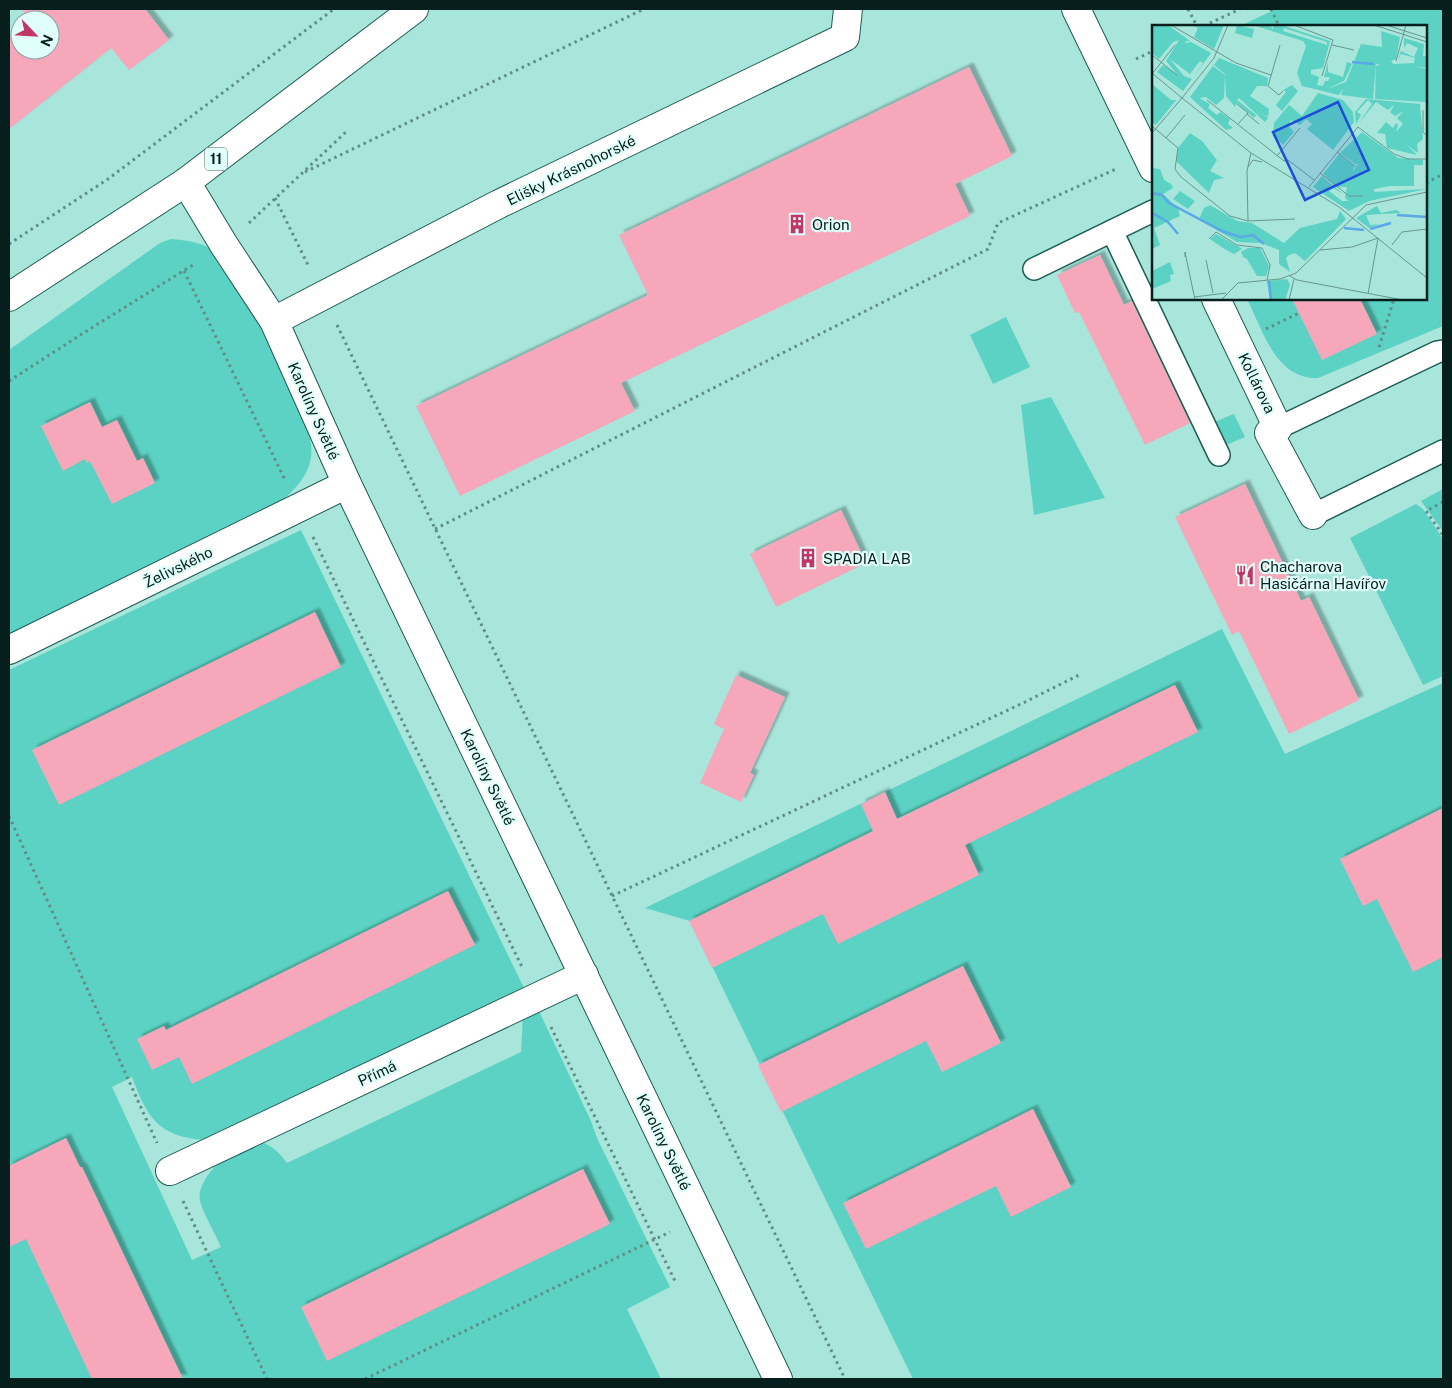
<svg xmlns="http://www.w3.org/2000/svg" width="1452" height="1388" font-family="'Public Sans',sans-serif">
<style>
.green{fill:#5bd2c3}
.building{fill:#f6a7ba;filter:url(#shadow)}
.lines{fill:none;stroke-linecap:round;stroke-linejoin:round}
.service-casing{stroke:#1e5c54;stroke-width:24}
.minor-casing{stroke:#1e5c54;stroke-width:30}
.primary-casing{stroke:#1e5c54;stroke-width:30}
.path{stroke:#608d86;stroke-width:3;stroke-dasharray:2.5 4;stroke-linecap:butt}
.service{stroke:#fff;stroke-width:21}
.minor{stroke:#fff;stroke-width:28}
.primary{stroke:#fff;stroke-width:28}
.labels{text-anchor:middle;dominant-baseline:central;stroke-width:4.5;stroke-linejoin:round;paint-order:stroke}
.shield{fill:#e1fffa;stroke:#48625f;stroke-width:1}
.shield-label{font-size:14px;font-weight:bold;fill:#061f1c}
.street-label{font-size:15px;fill:#061f1c;stroke:#e1fffa}
.poi-label{font-size:15px;fill:#061f1c;stroke:#e1fffa;text-anchor:start}
.inset-river{fill:none;stroke:#59a9e6;stroke-width:2.5}
.inset-road{fill:none;stroke:#67968f;stroke-width:1}
.view{fill:#1d4ed8;fill-opacity:0.15;stroke:#1d4ed8;stroke-width:2.5}
.inset-edge{fill:none;stroke:#061f1c;stroke-width:2.5}
</style>
<defs>
<filter id="shadow"><feDropShadow dx="4.5" dy="-4.5" stdDeviation="1" flood-color="#0004"/></filter>
</defs>
<rect width="100%" height="100%" fill="#a8e5db"/>
<g class="green">
<path d="M1276 9H1443V326L1318 378C1275 379 1263 330 1247 299H1426V26H1240Z"/>
<path d="M1117 230 1125 233 1214 422 1234 414 1245 437 1221 447Z"/>
<path d="M171 239C199 241 213 246 231 267L307 423C318 463 308 477 279 504L9 635V350L160 243Z"/>
<path d="M1006 317 1030 367 993 384 970 335Z"/>
<path d="M1051 397 1105 498 1034 515 1021 405Z"/>
<path d="M1443 489V531L1421 501Z"/>
<path d="M1416 504 1423 509 1443 539V676L1423 685 1350 538Z"/>
<path d="M301 530 524 988 492 1009 205 1140C158 1137 147 1117 132 1077L112 1087 192 1260 221 1247C216 1235 203 1213 200 1201 195 1180 230 1148 249 1143 265 1138 279 1151 287 1163L521 1052 523 1014 538 1009 591 1121 597 1138 670 1287 627 1309 661 1379H9V670Z"/>
<path d="M1222 629 1285 754 1443 683V1379H913L690 921 645 908Z"/>
</g>
<g class="building">
<path d="M22 9H145L169 40 129 70 111 48 9 129V36L20 27V50H50V20H29Z"/>
<path d="M969 67 1012 156 955 184 970 216 621 383 635 411 460 496 416 406 648 295 619 235Z"/>
<path d="M1100 255 1124 305 1132 301 1190 423 1145 445 1079 312 1075 313 1057 275Z"/>
<path d="M1292 299H1360L1377 334 1322 360Z"/>
<path d="M90 402 102 427 117 420 137 461 143 458 155 483 112 504 90 461 87 463 85 459 63 471 41 426Z"/>
<path d="M1245 484 1301 601 1309 597 1359 700 1289 734 1239 631 1232 635 1175 517Z"/>
<path d="M841 510 866 563 776 607 750 554Z"/>
<path d="M315 612 341 667 59 805 32 750Z"/>
<path d="M736 675 785 697 750 773 754 775 741 802 700 783 724 729 714 724Z"/>
<path d="M1175 685 1198 732 965 845 979 875 838 944 823 914 712 968 689 921 873 831 861 804 885 792 897 819Z"/>
<path d="M1443 808V957L1413 972 1377 899 1363 906 1340 859Z"/>
<path d="M448 891 475 945 192 1084 179 1057 152 1070 137 1039 164 1026 166 1030Z"/>
<path d="M963 966 1001 1043 942 1072 926 1041 781 1112 758 1065Z"/>
<path d="M1033 1109 1071 1187 1011 1217 996 1186 866 1249 843 1203Z"/>
<path d="M66 1138 80 1167H82L183 1379H92L26 1239 9 1247V1166Z"/>
<path d="M583 1169 610 1224 327 1361 301 1307Z"/>
</g>
<g class="lines">
<defs>
<g id="service">
<path d="M1112 231 1219 455"/>
<path d="M1034 269 1153 211"/>
<path d="M1278 428 1437 352 1443 351"/>
<path d="M1313 515 1443 451"/>
</g>
<g id="minor">
<path d="M1076 9 1153 168"/>
<path d="M186 182 224 245 274 321 347 484 778 1379"/>
<path d="M1216 299 1278 428 1269 433 1313 515"/>
<path d="M274 321 499 204 845 37 848 9"/>
<path d="M9 650 347 484"/>
<path d="M170 1171 584 975"/>
</g>
<path id="primary" d="M9 297 186 182 414 9"/>
</defs>
<use href="#service" class="service-casing"/>
<use href="#minor" class="minor-casing"/>
<use href="#primary" class="primary-casing"/>
<g class="path">
<path d="M1188 9 1197 26"/>
<path d="M1271 9 1279 26"/>
<path d="M1204 26 1240 9"/>
<path d="M1136 59 1153 51"/>
<path d="M305 172 644 9"/>
<path d="M1426 183 1443 174"/>
<path d="M275 198 309 267"/>
<path d="M249 223 347 131"/>
<path d="M9 244 108 179 334 9"/>
<path d="M184 271 285 480"/>
<path d="M337 325 845 1379"/>
<path d="M1266 329 1299 313"/>
<path d="M1379 347 1394 299"/>
<path d="M9 381 85 332 196 263"/>
<path d="M1443 502 1426 511 1443 535"/>
<path d="M435 529 988 249 998 223 1118 168"/>
<path d="M313 537 522 967"/>
<path d="M9 816 157 1143"/>
<path d="M612 896 1025 702 1081 674"/>
<path d="M551 1027 675 1281"/>
<path d="M183 1201 267 1379"/>
<path d="M365 1379 670 1232"/>
</g>
<use href="#service" class="service"/>
<use href="#minor" class="minor"/>
<use href="#primary" class="primary"/>
</g>
<defs>
<symbol id="building-bare" viewBox="-9 -9 18 18"><path d="M-4-6H4V6H1V3H-1V6H-4ZM-2.5-4.3h1.7v1.8h-1.7ZM.8-4.3h1.7v1.8H.8ZM-2.5-1h1.7V.8h-1.7ZM.8-1h1.7V.8H.8Z" fill="#c13567" stroke="#e1fffa" stroke-width="2.5" paint-order="stroke"/></symbol>
<symbol id="restaurant-bare" viewBox="-9 -9 18 18"><path d="M-5-6h1v4h1v-4h1v4h1v-4h1v5L-1.5 .5V6h-2V.5L-5-1ZM5-6V6H3V1.5H1.5Q1.5-4 5-6Z" fill="#c13567" stroke="#e1fffa" stroke-width="2.5" paint-order="stroke"/></symbol>
</defs>
<g fill-rule="evenodd">
<use href="#building-bare" x="783" y="210" width="28" height="28"/>
<use href="#building-bare" x="794" y="544" width="28" height="28"/>
<use href="#restaurant-bare" x="1231" y="561" width="28" height="28"/>
</g>
<g class="labels">
<rect class="shield" x="205" y="147.5" width="22" height="23" rx="4"/>
<g class="shield-label">
<text x="216" y="159">11</text>
</g>
<g class="street-label">
<text transform="translate(571 170) rotate(-26)">Elišky Krásnohorské</text>
<text transform="translate(1257 383) rotate(64)">Kollárova</text>
<text transform="translate(314 411) rotate(66)">Karolíny Světlé</text>
<text transform="translate(178 567) rotate(-26)">Želivského</text>
<text transform="translate(488 777) rotate(64)">Karolíny Světlé</text>
<text transform="translate(377 1073) rotate(-25)">Přímá</text>
<text transform="translate(664 1142) rotate(64)">Karolíny Světlé</text>
</g>
<g class="poi-label">
<text x="812" y="224">Orion</text>
<text x="823" y="558">SPADIA LAB</text>
<text x="1260" y="566">Chacharova<tspan x="1260" dy="17">Hasičárna Havířov</tspan></text>
</g>
</g>
<g transform="translate(1152 25)">
<rect width="275" height="275" fill="#a8e5db"/>
<path d="M0 0H16L38 16H34L33 18 39 17 59 28 41 53 51 38 48 36 38 49 18 34 32 51 40 54 31 66 5 47 11 40 25 49 14 36 27 15 21 17 7 34 0 28ZM39 0H72L62 24 42 12 46 3ZM85 0 102 4 100 13 83 8ZM101 0H119L120 5 122 0H129L178 16 171 43 159 45V49L167 52 165 60 171 61 173 56H176L178 52H172L176 37V47L191 52 195 37 188 34 200 39 192 56 174 64 194 57 209 19 230 22 229 6 248 12 244 34 239 36 241 39 262 38 263 33 249 29 246 35 249 26 262 32 266 23 255 18 252 23V13L272 19 271 31H274L275 43 262 41 275 44V77L223 74 224 41 229 40 224 39 221 74 189 70 191 64 187 70 150 61 145 48 154 21 151 16ZM132 3 175 17V20L131 6ZM67 33 116 53 115 61H105L98 71 117 84 116 92 108 87 116 93 113 97 87 73 85 75 104 90 102 93 85 78 83 82 74 71 73 49 62 40ZM61 41 73 50 72 73 64 80 54 72 47 73 58 79 56 83 65 90 68 87 78 94 76 99 81 103 74 105 38 72ZM0 59 19 75H24L4 100 0 97ZM140 60 146 66 130 86 124 80 134 67 131 65ZM166 68 191 75 201 87 202 97 181 125 155 104 160 99 154 94 148 100 139 95 136 100 142 107 131 120 121 111 122 98 137 80 150 91ZM214 74 268 79 271 114 265 119 266 128 255 120 265 130 235 123 233 109 225 108 234 97 241 103 244 98 246 100 244 107 251 99 245 93 252 86 243 91 238 87 243 79 236 85 224 77 206 99 220 79 216 75 205 87 209 90 204 99 203 87ZM210 107 246 133 271 135V140H262V161H238L222 164V167L275 164 217 176 197 186 161 162 170 151 191 169 181 163 177 166 190 176H196L193 172 195 162H186L171 149 187 129 202 141 201 146 207 138 204 140 188 128ZM38 108 50 116 65 135 58 146 72 153 62 155 57 168 24 136 26 123ZM0 143 8 144 12 155 19 159 21 163 11 169 26 183 28 191 2 203 8 220 0 224ZM28 166 43 176 36 184 21 174ZM58 180 85 196 100 198 132 218 148 203 185 194 188 186 194 194 153 236 143 228 137 230 134 233 138 247 127 239V225L109 218 85 217 47 194 52 183ZM225 181 229 188 244 185 249 188 214 190 218 200 227 199 217 203 204 193ZM64 209 89 223 90 224 82 229 71 223 58 214ZM96 223H108L117 241 114 251H105L95 234 91 232 89 227ZM18 237 22 249 18 250 19 256 0 264V246ZM135 254 138 260 133 275H118L115 256Z" fill="#5bd2c3" fill-rule="evenodd"/>
<path class="inset-river" d="M200 37 222 39M0 168 10 170 17 178 70 206 88 212 101 210 112 219M0 188 16 197 26 209M245 190 275 192M192 203 212 205M218 204 239 198M117 256 119 275"/>
<path class="inset-road" d="M19 0 84 38 119 50M76 0 62 33 30 73 99 128 187 182 275 253M142 0 181 15 170 51M222 0 275 17M234 0 275 13M128 20 116 61 127 70 131 66M180 20 202 25M0 30 25 50M244 36 254 0M0 48 30 73 0 108M0 49 23 20M55 75 132 136 136 135 162 155M85 79 96 88 86 99M271 85V107L275 111M95 89 107 99M0 101 26 123 23 144 29 152 78 191 96 196 143 194M14 113 33 90M185 127 204 142M125 131 148 103M96 142 101 135 110 137M168 148 197 171H211M157 162 206 102 242 129 256 134H275M96 196 95 146 99 128M57 214 64 207 85 220 110 223 118 240 115 255M240 220 250 207 275 204M168 225 200 222 226 213 216 269M33 232V227L43 275M54 235 61 268M138 251 145 255 251 275M42 272 74 268M69 275 86 258 128 254 144 248 214 180 275 167M137 275 142 254"/>
<path class="view" d="M186 77 217 145 153 175 121 107Z"/>
<rect width="275" height="275" class="inset-edge"/>
</g>
<rect width="1452" height="1388" fill="none" stroke="#061f1c" stroke-width="20"/>
<g transform="translate(35 35) rotate(115)"><circle r="24" fill="#e1fffa" stroke="#89a5a1"/>
<path d="M0-4L9 19L0 12L-9 19Z" fill="#c13567"/>
<text y="-8" font-size="14" font-weight="bold" text-anchor="middle" fill="#061f1c">N</text>
</g>
</svg>
